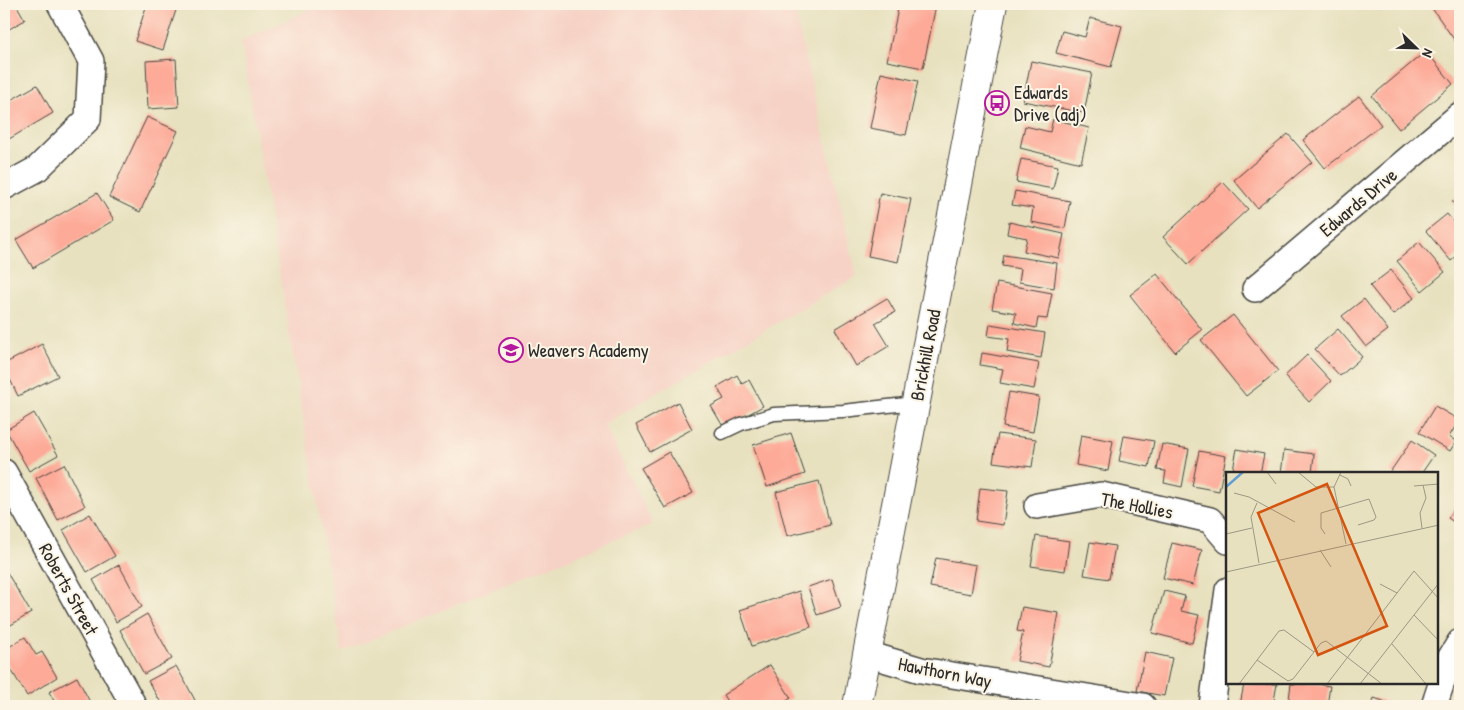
<svg xmlns="http://www.w3.org/2000/svg" width="1464" height="710" font-family="'Patrick Hand',sans-serif">
<style>
.built{fill:#f6d1c5}
.building{fill:#fdaa98}
.lines{fill:none;stroke-linecap:round;stroke-linejoin:round}
.service-casing{stroke:#474641;stroke-width:15}
.minor-casing{stroke:#474641;stroke-width:28}
.tertiary-casing{stroke:#474641;stroke-width:30}
.service{stroke:#fff;stroke-width:12}
.minor{stroke:#fff;stroke-width:25}
.tertiary{stroke:#fff;stroke-width:28}
.labels{text-anchor:middle;dominant-baseline:central;stroke-width:4;stroke-linejoin:round;paint-order:stroke}
.poi-label{font-size:19px;fill:#2b2b2b;stroke:#fcf5e5;text-anchor:start}
.street-label{font-size:19px;fill:#2b2b2b;stroke:#fcf5e5}
.inset-river{fill:none;stroke:#649fd4;stroke-width:2.5}
.inset-road{fill:none;stroke:#9c9884;stroke-width:1}
.view{fill:#d5540f;fill-opacity:0.15;stroke:#d5540f;stroke-width:2.5}
.inset-edge{fill:none;stroke:#2b2b2b;stroke-width:2.5}
</style>
<rect width="100%" height="100%" fill="#fcf5e5"/>
<filter id="ink" filterUnits="userSpaceOnUse"><feTurbulence type="fractalNoise" baseFrequency=".02" numOctaves="2"/><feDisplacementMap in="SourceGraphic" scale="10" xChannelSelector="R" yChannelSelector="G"/><feConvolveMatrix kernelMatrix="1 2 1 2 8 2 1 2 1" color-interpolation-filters="sRGB"/></filter>
<filter id="wash" filterUnits="userSpaceOnUse"><feTurbulence type="fractalNoise" baseFrequency=".0096" numOctaves="4" result="noise"/><feDisplacementMap in="SourceGraphic" scale="20" xChannelSelector="R" yChannelSelector="G"/><feGaussianBlur stdDeviation="1.12" result="paint"/><feColorMatrix in="noise" values="0 0 0 0 0 0 0 0 0 0 0 0 0 0 0 0 0 1.4 0 .05"/><feComposite in="paint" operator="in"/></filter>
<g filter="url(#wash)">
<rect width="100%" height="100%" fill="#e7e1bf"/>
<path class="built" d="M322 4H793L857 276 604 424 653 524 342 652 241 41Z"/>
<g id="blocks">
<g class="building">
<path d="M4 4H16L25 20 4 32Z"/>
<path d="M147 4H178L163 50 135 41Z"/>
<path d="M899 4H928L936 5 923 68 887 61Z"/>
<path d="M1429 4H1460V48L1446 28Z"/>
<path d="M1090 18 1122 26 1111 67 1056 53 1062 31 1085 37Z"/>
<path d="M1426 51 1453 84 1399 129 1372 96Z"/>
<path d="M176 59 179 107 148 109 146 61Z"/>
<path d="M1031 61 1092 73 1084 113 1023 101Z"/>
<path d="M881 73 918 81 906 135 870 128Z"/>
<path d="M37 85 53 113 4 142V104Z"/>
<path d="M1359 96 1381 125 1325 168 1303 140Z"/>
<path d="M147 117 178 131 140 212 109 197Z"/>
<path d="M1053 119 1089 128 1081 163 1020 148 1025 126 1050 132Z"/>
<path d="M1288 134 1312 162 1257 208 1234 180Z"/>
<path d="M1021 159 1058 166 1053 189 1016 182Z"/>
<path d="M1223 182 1248 209 1188 264 1163 237Z"/>
<path d="M1015 191 1070 201 1065 228 1031 222 1033 208 1012 205Z"/>
<path d="M97 193 114 220 33 268 16 240Z"/>
<path d="M880 193 911 199 898 262 868 256Z"/>
<path d="M1460 193V211L1452 201Z"/>
<path d="M1447 214 1460 230V253L1451 261 1426 231Z"/>
<path d="M1009 222 1064 234 1059 258 1024 251 1027 238 1007 234Z"/>
<path d="M1419 242 1445 272 1422 291 1397 261Z"/>
<path d="M1004 255 1057 263 1054 288 1019 282 1021 269 1002 266Z"/>
<path d="M1391 270 1414 298 1393 315 1370 286Z"/>
<path d="M1157 274 1202 330 1175 352 1130 295Z"/>
<path d="M997 283 1052 293 1047 319 1038 318 1036 328 1014 323 1016 313 992 309Z"/>
<path d="M887 298 895 312 875 323 889 346 856 366 835 329Z"/>
<path d="M1364 299 1388 330 1366 347 1342 316Z"/>
<path d="M1233 315 1278 371 1246 396 1201 340Z"/>
<path d="M990 324 1045 333 1041 358 1007 352 1009 339 988 336Z"/>
<path d="M1338 329 1362 357 1340 376 1315 349Z"/>
<path d="M42 344 58 376 18 396 4 367V364Z"/>
<path d="M982 353 1039 363 1034 389 1000 383 1003 369 980 365Z"/>
<path d="M1307 355 1331 381 1309 402 1285 376Z"/>
<path d="M737 375 742 384 749 380 763 406 724 428 711 406 724 399 717 387Z"/>
<path d="M1009 392 1039 397 1033 432 1003 427Z"/>
<path d="M678 402 692 429 650 452 636 425Z"/>
<path d="M1435 406 1459 420 1449 437 1456 441 1450 451 1419 432Z"/>
<path d="M34 413 58 455 29 471 6 430Z"/>
<path d="M791 433 805 474 767 487 753 445Z"/>
<path d="M998 434 1036 439 1032 467 993 462Z"/>
<path d="M1081 435 1113 441 1108 471 1076 465Z"/>
<path d="M1124 436 1154 441 1149 467 1119 461Z"/>
<path d="M1412 440 1434 455 1421 474H1393L1390 472Z"/>
<path d="M1162 444 1189 449 1182 487 1164 483 1166 471 1157 470Z"/>
<path d="M1237 449 1264 454 1260 474H1232Z"/>
<path d="M1284 450 1314 454 1312 474H1281Z"/>
<path d="M1199 451 1226 456 1219 491 1192 486Z"/>
<path d="M669 452 693 493 665 508 641 468Z"/>
<path d="M64 464 85 506 58 520 36 478Z"/>
<path d="M819 481 830 525 787 536 776 492Z"/>
<path d="M980 488 1008 491 1003 525 976 521Z"/>
<path d="M1460 501V526L1448 518Z"/>
<path d="M90 514 115 556 87 572 63 530Z"/>
<path d="M1036 536 1069 541 1065 571 1031 566Z"/>
<path d="M1090 542 1115 546 1109 579 1084 575Z"/>
<path d="M1172 543 1202 550 1193 585 1163 578Z"/>
<path d="M936 558 976 565 971 594 930 587Z"/>
<path d="M119 565 142 607 116 622 93 580Z"/>
<path d="M6 571 31 613 4 629V573Z"/>
<path d="M832 579 841 607 817 615 808 587Z"/>
<path d="M799 591 811 627 752 646 740 610Z"/>
<path d="M1164 591 1185 596 1181 611 1199 615 1192 643 1152 633Z"/>
<path d="M1022 607 1059 613 1049 667 1017 661 1023 632 1017 631Z"/>
<path d="M147 614 172 659 144 674 120 630Z"/>
<path d="M25 637 36 655 42 652 57 677 27 696 4 658V650Z"/>
<path d="M1145 652 1172 658 1164 696 1137 691Z"/>
<path d="M770 665 791 698 779 706H730L723 695Z"/>
<path d="M176 666 188 687 198 706H163L148 681Z"/>
<path d="M77 677 92 706H57L49 692Z"/>
<path d="M1244 684H1277L1273 706 1240 705Z"/>
<path d="M1291 684H1317L1330 686 1327 706H1288Z"/>
<path d="M1374 698 1399 706H1372Z"/>
</g>
</g>
</g>
<g filter="url(#ink)">
<use href="#blocks" fill-opacity="0" stroke="#474641" stroke-width="1"/>
<g class="lines">
<defs>
<path id="service" d="M722 433 741 424 774 414 843 411 915 403"/>
<g id="minor">
<path d="M4 187 37 169 88 119 91 61 60 4"/>
<path d="M1255 289 1460 115"/>
<path d="M4 472 134 706"/>
<path d="M1037 506 1101 495 1210 520 1228 541"/>
<path d="M867 654 921 670 1143 706"/>
<path d="M1212 706 1228 590"/>
<path d="M1434 706 1449 660 1460 642"/>
</g>
<path id="tertiary" d="M857 706 993 4"/>
</defs>
<use href="#service" class="service-casing"/>
<use href="#minor" class="minor-casing"/>
<use href="#tertiary" class="tertiary-casing"/>
<use href="#service" class="service"/>
<use href="#minor" class="minor"/>
<use href="#tertiary" class="tertiary"/>
</g>
</g>
<defs>
<symbol id="bus-ring" viewBox="-11 -11 22 22"><circle r="9.5" fill="#fcf5e5" stroke="#b5179e" stroke-width="1.5"/><path d="M-5-6H5V4H4V6H2V4H-2V6H-4V4H-5ZM-3.5-4V0h7V-4ZM-3.5 1.2v1.5H-2V1.2ZM2 1.2v1.5H3.5V1.2Z" fill="#b5179e"/></symbol>
<symbol id="school-ring" viewBox="-11 -11 22 22"><circle r="9.5" fill="#fcf5e5" stroke="#b5179e" stroke-width="1.5"/><path d="M0-5L7-2L0 1L-7-2ZM-4 1L0 2.5L4 1V4Q0 6-4 4Z" fill="#b5179e"/></symbol>
</defs>
<g fill-rule="evenodd">
<use href="#bus-ring" x="983" y="89" width="28" height="28"/>
<use href="#school-ring" x="497" y="336" width="28" height="28"/>
</g>
<g class="labels">
<g class="poi-label">
<text x="1014" y="92">Edwards<tspan x="1014" dy="22">Drive (adj)</tspan></text>
<text x="528" y="350">Weavers Academy</text>
</g>
<g class="street-label">
<text transform="translate(1358 202) rotate(-40)">Edwards Drive</text>
<text transform="translate(925 355) rotate(-79)">Brickhill Road</text>
<text transform="translate(1137 505) rotate(11)">The Hollies</text>
<text transform="translate(69 589) rotate(61)">Roberts Street</text>
<text transform="translate(945 672) rotate(11)">Hawthorn Way</text>
</g>
</g>
<g transform="translate(1226 472)">
<rect width="212" height="212" fill="#e7e1bf"/>
<path class="inset-river" d="M0 15 17 0"/>
<path class="inset-road" d="M41 0 50 12M72 0 90 15H108M115 0 108 15 120 72M114 3 122 7 125 14M188 14 213 12M8 21 23 25 69 50M31 31 25 45 33 91M196 56 194 41 200 26 197 13M0 62 26 56M99 62 95 56V41L143 27 150 45 148 48 132 53M94 78 105 95M0 100 213 53M154 112 171 121M188 143 213 169M166 172 200 212M31 188 62 209 67 207 95 171 100 169 156 212M13 212 53 159 58 158 88 180M101 212 188 99 213 127M134 212 213 111"/>
<path class="view" d="M101 12 161 154 92 183 32 41Z"/>
<rect width="212" height="212" class="inset-edge"/>
</g>
<rect width="1464" height="710" fill="none" stroke="#fcf5e5" stroke-width="20"/>
<g transform="translate(1416 48) rotate(113)" stroke="#fcf5e5" stroke-width="4" paint-order="stroke">
<path d="M0-4L9 19L0 12L-9 19Z" fill="#2b2b2b"/>
<text y="-8" font-size="14" font-weight="bold" text-anchor="middle" fill="#2b2b2b">N</text>
</g>
</svg>
